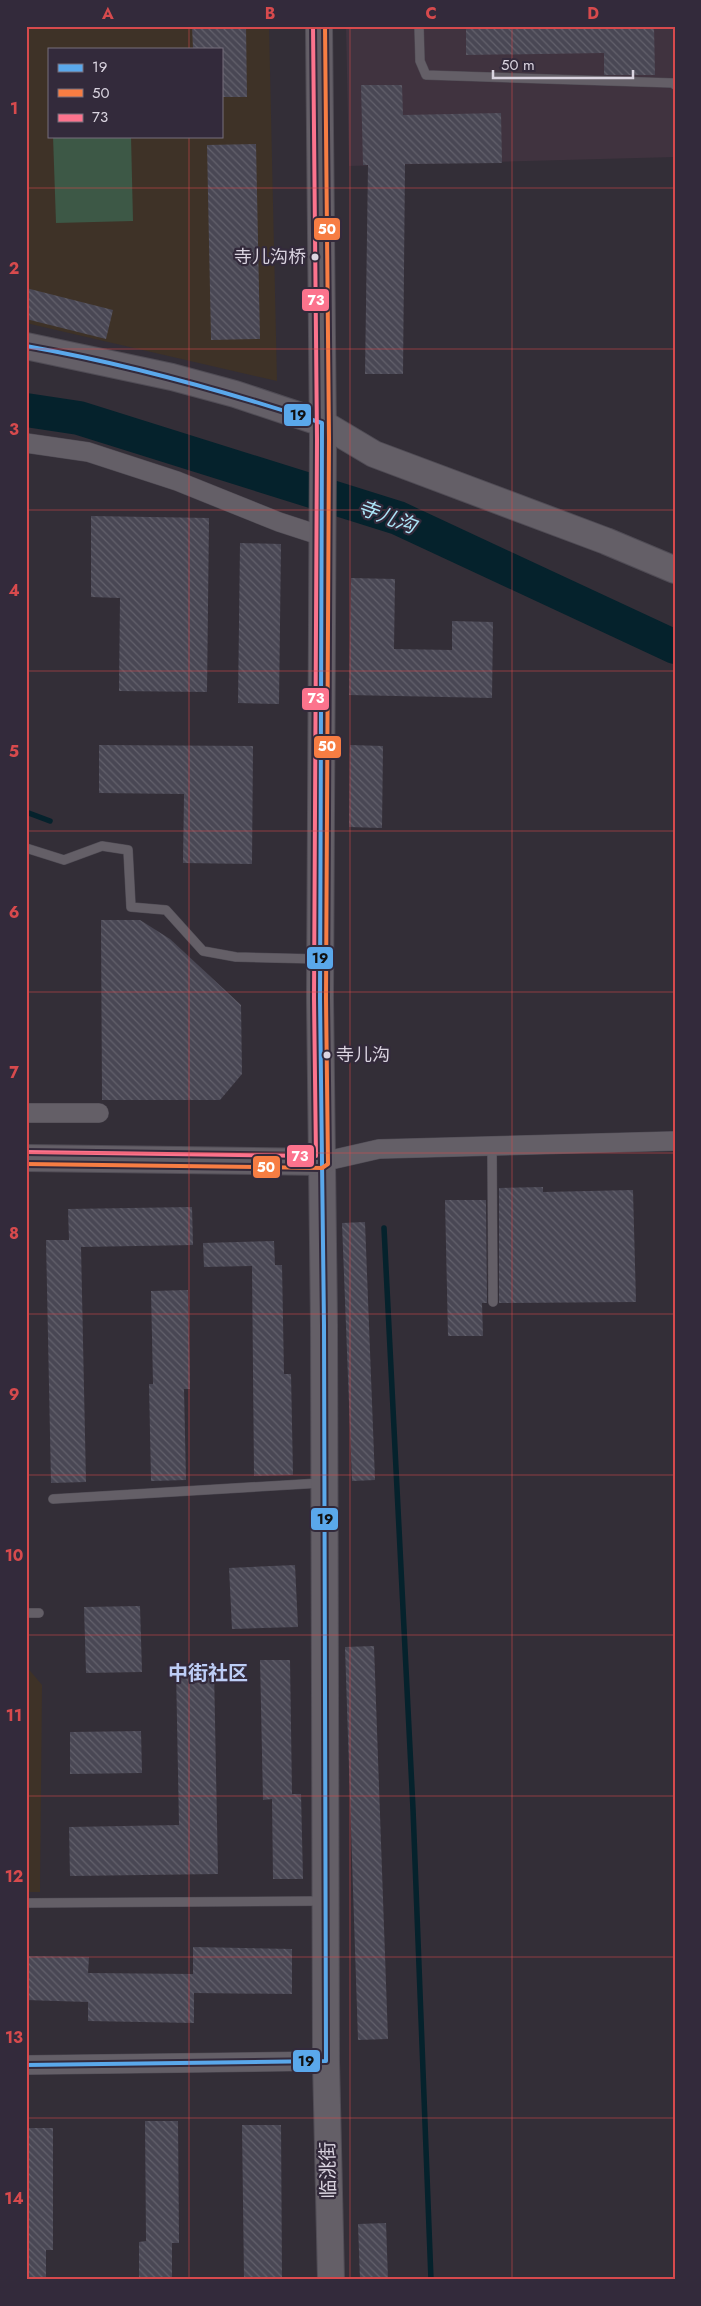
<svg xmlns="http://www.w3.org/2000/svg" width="701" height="2306" font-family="Jost,'Noto Sans SC',sans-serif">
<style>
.education{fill:#3e3227;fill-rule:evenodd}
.medical{fill:#40333f}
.pitch{fill:#3d5846}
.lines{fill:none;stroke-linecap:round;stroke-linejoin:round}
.stream{stroke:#05222c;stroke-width:5.5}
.river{stroke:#05222c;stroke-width:34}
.building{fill:url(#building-back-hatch)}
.lane-casing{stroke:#504c55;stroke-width:10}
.street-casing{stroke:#504c55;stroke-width:20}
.secondary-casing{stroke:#504c55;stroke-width:28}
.lane{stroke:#645f67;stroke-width:9}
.street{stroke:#645f67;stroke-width:19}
.secondary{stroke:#645f67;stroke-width:26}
.bus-1-casing{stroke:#332a3b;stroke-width:8}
.bus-2-casing{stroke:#332a3b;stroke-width:8}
.bus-3-casing{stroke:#332a3b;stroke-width:8}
.bus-1{stroke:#5aa8eb;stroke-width:4}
.bus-2{stroke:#f77d43;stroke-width:4}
.bus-3{stroke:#fc738d;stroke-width:4}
.grid{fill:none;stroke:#d74a4d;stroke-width:1;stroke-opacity:0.55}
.bus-dot{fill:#dad4e0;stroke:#332a3b;stroke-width:2}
.labels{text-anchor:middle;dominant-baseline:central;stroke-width:4.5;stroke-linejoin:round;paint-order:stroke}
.bus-label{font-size:18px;fill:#dad4e0;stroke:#332a3b;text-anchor:end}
.street-label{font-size:19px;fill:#dad4e0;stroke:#332a3b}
.water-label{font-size:20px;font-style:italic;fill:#ace5f8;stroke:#332a3b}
.neighbourhood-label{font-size:20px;font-weight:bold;fill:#bdcdf6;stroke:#332a3b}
.line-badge{stroke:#332a3b;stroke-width:2}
.badge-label{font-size:14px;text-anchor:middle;font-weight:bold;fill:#fff}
.pale-badge-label{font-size:14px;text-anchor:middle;font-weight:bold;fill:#111}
.neatline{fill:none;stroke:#d74a4d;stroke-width:2}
.grid-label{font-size:16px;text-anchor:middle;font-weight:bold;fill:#d74a4d}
</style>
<defs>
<pattern id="building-back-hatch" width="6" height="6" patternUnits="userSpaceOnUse" patternTransform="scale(1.25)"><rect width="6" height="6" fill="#494754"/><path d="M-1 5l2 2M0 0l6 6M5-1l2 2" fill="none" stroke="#63616c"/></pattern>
</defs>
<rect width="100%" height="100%" fill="#332e37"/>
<g class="education">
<path d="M26 26H269L277 381 26 323ZM49 49H221V136H49Z"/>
<path d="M26 1666 42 1685 40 1892H26Z"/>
</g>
<path class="medical" d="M346 26H675V157L349 166Z"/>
<path class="pitch" d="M53 136H131L133 221 56 223Z"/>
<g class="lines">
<g class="stream">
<path d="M26 812 50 821"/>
<path d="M384 1228 413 1809 431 2280"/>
</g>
<path class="river" d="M26 410 79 418 398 518 675 647"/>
</g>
<g class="building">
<path d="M192 26H246L247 97H221V49H193Z"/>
<path d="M466 26H654L655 75H604V53L466 55Z"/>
<path d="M361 85H402L403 115 501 113 502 163 405 164 403 374H365L368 165H363Z"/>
<path d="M256 144 260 339 211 340 207 145Z"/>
<path d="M26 288 113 310 106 339 26 319Z"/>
<path d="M91 516 209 518 207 692 119 691 120 598 91 597Z"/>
<path d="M240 543 281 544 279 704 238 703Z"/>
<path d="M351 578 395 579 394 649 452 650V621L493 622 492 698 349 695Z"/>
<path d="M99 745 253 746 252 864 183 863 184 794 99 793Z"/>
<path d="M350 745 383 746 382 828 349 827Z"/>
<path d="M101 920H140L170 939 241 1005 242 1074 220 1100H102Z"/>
<path d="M543 1187V1192L633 1190 636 1302 499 1303V1188Z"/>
<path d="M445 1200H486L487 1303H482L483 1336H448Z"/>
<path d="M192 1207 193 1245 81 1247 86 1482 51 1483 46 1240H69L68 1209Z"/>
<path d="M365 1222 375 1480 352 1481 342 1223Z"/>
<path d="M274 1241 275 1265H282L284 1374H291L293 1475 254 1476 252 1266 204 1267 203 1243Z"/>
<path d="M188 1290 190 1389H184L186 1480 151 1481 149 1384H153L151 1291Z"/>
<path d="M295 1565 298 1627 232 1629 229 1568Z"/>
<path d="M140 1606 142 1672 86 1673 84 1607Z"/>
<path d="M374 1646 388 2039 358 2040 345 1647Z"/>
<path d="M260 1660H290L292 1794H301L303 1879H273L272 1799 263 1800Z"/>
<path d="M176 1669H214L218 1874 70 1876 69 1827 179 1825Z"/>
<path d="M141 1731 142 1773 70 1774V1732Z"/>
<path d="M193 1947 292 1949V1994L194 1993V2023L88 2021V2002L26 2000V1956L89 1957 88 1973 193 1974Z"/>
<path d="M145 2121H178L179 2243H172V2280H139V2242L146 2241Z"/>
<path d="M242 2125H281L282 2280H244Z"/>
<path d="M26 2128H53V2250H46V2280H26Z"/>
<path d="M386 2223 388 2280H360L358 2224Z"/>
</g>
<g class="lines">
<defs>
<g id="lane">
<path d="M419 26 420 61 426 75 673 83 675 85"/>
<path d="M26 848 64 860 102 846 128 850 131 907 166 910 203 951 236 957 318 959"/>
<path d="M492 1146 493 1302"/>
<path d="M53 1499 321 1483"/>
<path d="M26 1613H39"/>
<path d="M26 1903 323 1901"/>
</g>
<g id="street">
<path d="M26 443 88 452 177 481 279 522 322 536"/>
<path d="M26 1113H99"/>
<path d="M322 1162 379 1149 675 1141"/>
<path d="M26 2065 326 2061"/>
</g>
<g id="secondary">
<path d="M319 26 323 439 320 998 324 1325 326 2061 331 2280"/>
<path d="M26 346 172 377 235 394 322 423 374 454 606 541 675 570"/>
<path d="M26 1158 322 1162"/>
</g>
</defs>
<use href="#lane" class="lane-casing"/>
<use href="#street" class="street-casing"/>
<use href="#secondary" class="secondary-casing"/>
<use href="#lane" class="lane"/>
<use href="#street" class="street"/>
<use href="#secondary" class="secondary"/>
<defs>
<path id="bus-1" d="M26 346C127 364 225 391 322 423L320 998 324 1325 326 2061 26 2065"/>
<path id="bus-2" d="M26 1164 322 1168 328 1164 326 998 329 439 325 26"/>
<path id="bus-3" d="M26 1152 316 1156 314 998 317 439 313 26"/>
</defs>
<use href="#bus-1" class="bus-1-casing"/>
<use href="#bus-2" class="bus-2-casing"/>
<use href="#bus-3" class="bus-3-casing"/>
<use href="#bus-1" class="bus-1"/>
<use href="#bus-2" class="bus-2"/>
<use href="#bus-3" class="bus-3"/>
</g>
<path class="grid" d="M189 26V49M350 26V2280M512 26V2280M189 136V2280M26 188H675M26 349H675M26 510H675M26 671H675M26 831H675M26 992H675M26 1153H675M26 1314H675M26 1475H675M26 1635H675M26 1796H675M26 1957H675M26 2118H675"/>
<g class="bus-dot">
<circle cx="315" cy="257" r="4.5"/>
<circle cx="327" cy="1055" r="4.5"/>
</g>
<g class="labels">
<g class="bus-label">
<text x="306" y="257">寺儿沟桥</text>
<text x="336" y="1055" text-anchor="start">寺儿沟</text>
</g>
<g class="street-label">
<text transform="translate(328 2170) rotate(-91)">临洮街</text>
</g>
<g class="water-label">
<text transform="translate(387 517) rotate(20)">寺儿沟</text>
</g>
<g class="neighbourhood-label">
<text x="208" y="1673">中街社区</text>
</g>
</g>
<g class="line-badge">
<rect x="313" y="217" width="28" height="24" rx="5" fill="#f77d43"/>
<rect x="301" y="288" width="29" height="24" rx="5" fill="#fc738d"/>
<rect x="283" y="403" width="29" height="24" rx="5" fill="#5aa8eb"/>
<rect x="301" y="687" width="29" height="24" rx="5" fill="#fc738d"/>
<rect x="313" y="735" width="29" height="24" rx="5" fill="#f77d43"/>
<rect x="306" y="946" width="28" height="24" rx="5" fill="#5aa8eb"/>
<rect x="286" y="1144" width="29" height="24" rx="5" fill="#fc738d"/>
<rect x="252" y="1155" width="29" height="24" rx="5" fill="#f77d43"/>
<rect x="310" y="1507" width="29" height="24" rx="5" fill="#5aa8eb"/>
<rect x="292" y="2049" width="29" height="24" rx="5" fill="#5aa8eb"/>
</g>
<g class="badge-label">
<text x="327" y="234">50</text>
<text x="316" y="305">73</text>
<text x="316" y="703">73</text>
<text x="327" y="751">50</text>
<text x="300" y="1161">73</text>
<text x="266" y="1172">50</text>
</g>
<g class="pale-badge-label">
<text x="298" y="420">19</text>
<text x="320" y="963">19</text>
<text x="325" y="1524">19</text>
<text x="306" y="2066">19</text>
</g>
<rect width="701" height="2306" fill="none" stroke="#332a3b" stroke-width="55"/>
<rect x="48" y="48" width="175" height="90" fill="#332a3b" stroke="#766e7d"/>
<rect x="58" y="64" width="25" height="8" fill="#5aa8eb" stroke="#766e7d"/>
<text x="92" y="72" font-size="15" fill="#dad4e0">19</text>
<rect x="58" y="89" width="25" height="8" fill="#f77d43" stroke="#766e7d"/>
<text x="92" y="98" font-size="15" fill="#dad4e0">50</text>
<rect x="58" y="114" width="25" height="8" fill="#fc738d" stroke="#766e7d"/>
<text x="92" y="122" font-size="15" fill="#dad4e0">73</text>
<path d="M493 70v8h140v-8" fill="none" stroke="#dad4e0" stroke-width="2.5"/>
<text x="501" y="70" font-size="15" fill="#dad4e0" stroke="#332a3b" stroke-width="4" paint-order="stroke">50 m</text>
<rect x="28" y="28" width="646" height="2250" class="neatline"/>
<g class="grid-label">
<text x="108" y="19">A</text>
<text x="270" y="19">B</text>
<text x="431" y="19">C</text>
<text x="593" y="19">D</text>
<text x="14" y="114">1</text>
<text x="14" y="274">2</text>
<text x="14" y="435">3</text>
<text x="14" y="596">4</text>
<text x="14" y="757">5</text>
<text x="14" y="918">6</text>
<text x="14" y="1078">7</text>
<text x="14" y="1239">8</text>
<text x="14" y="1400">9</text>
<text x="14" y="1561">10</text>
<text x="14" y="1721">11</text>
<text x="14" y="1882">12</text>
<text x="14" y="2043">13</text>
<text x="14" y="2204">14</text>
</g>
</svg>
